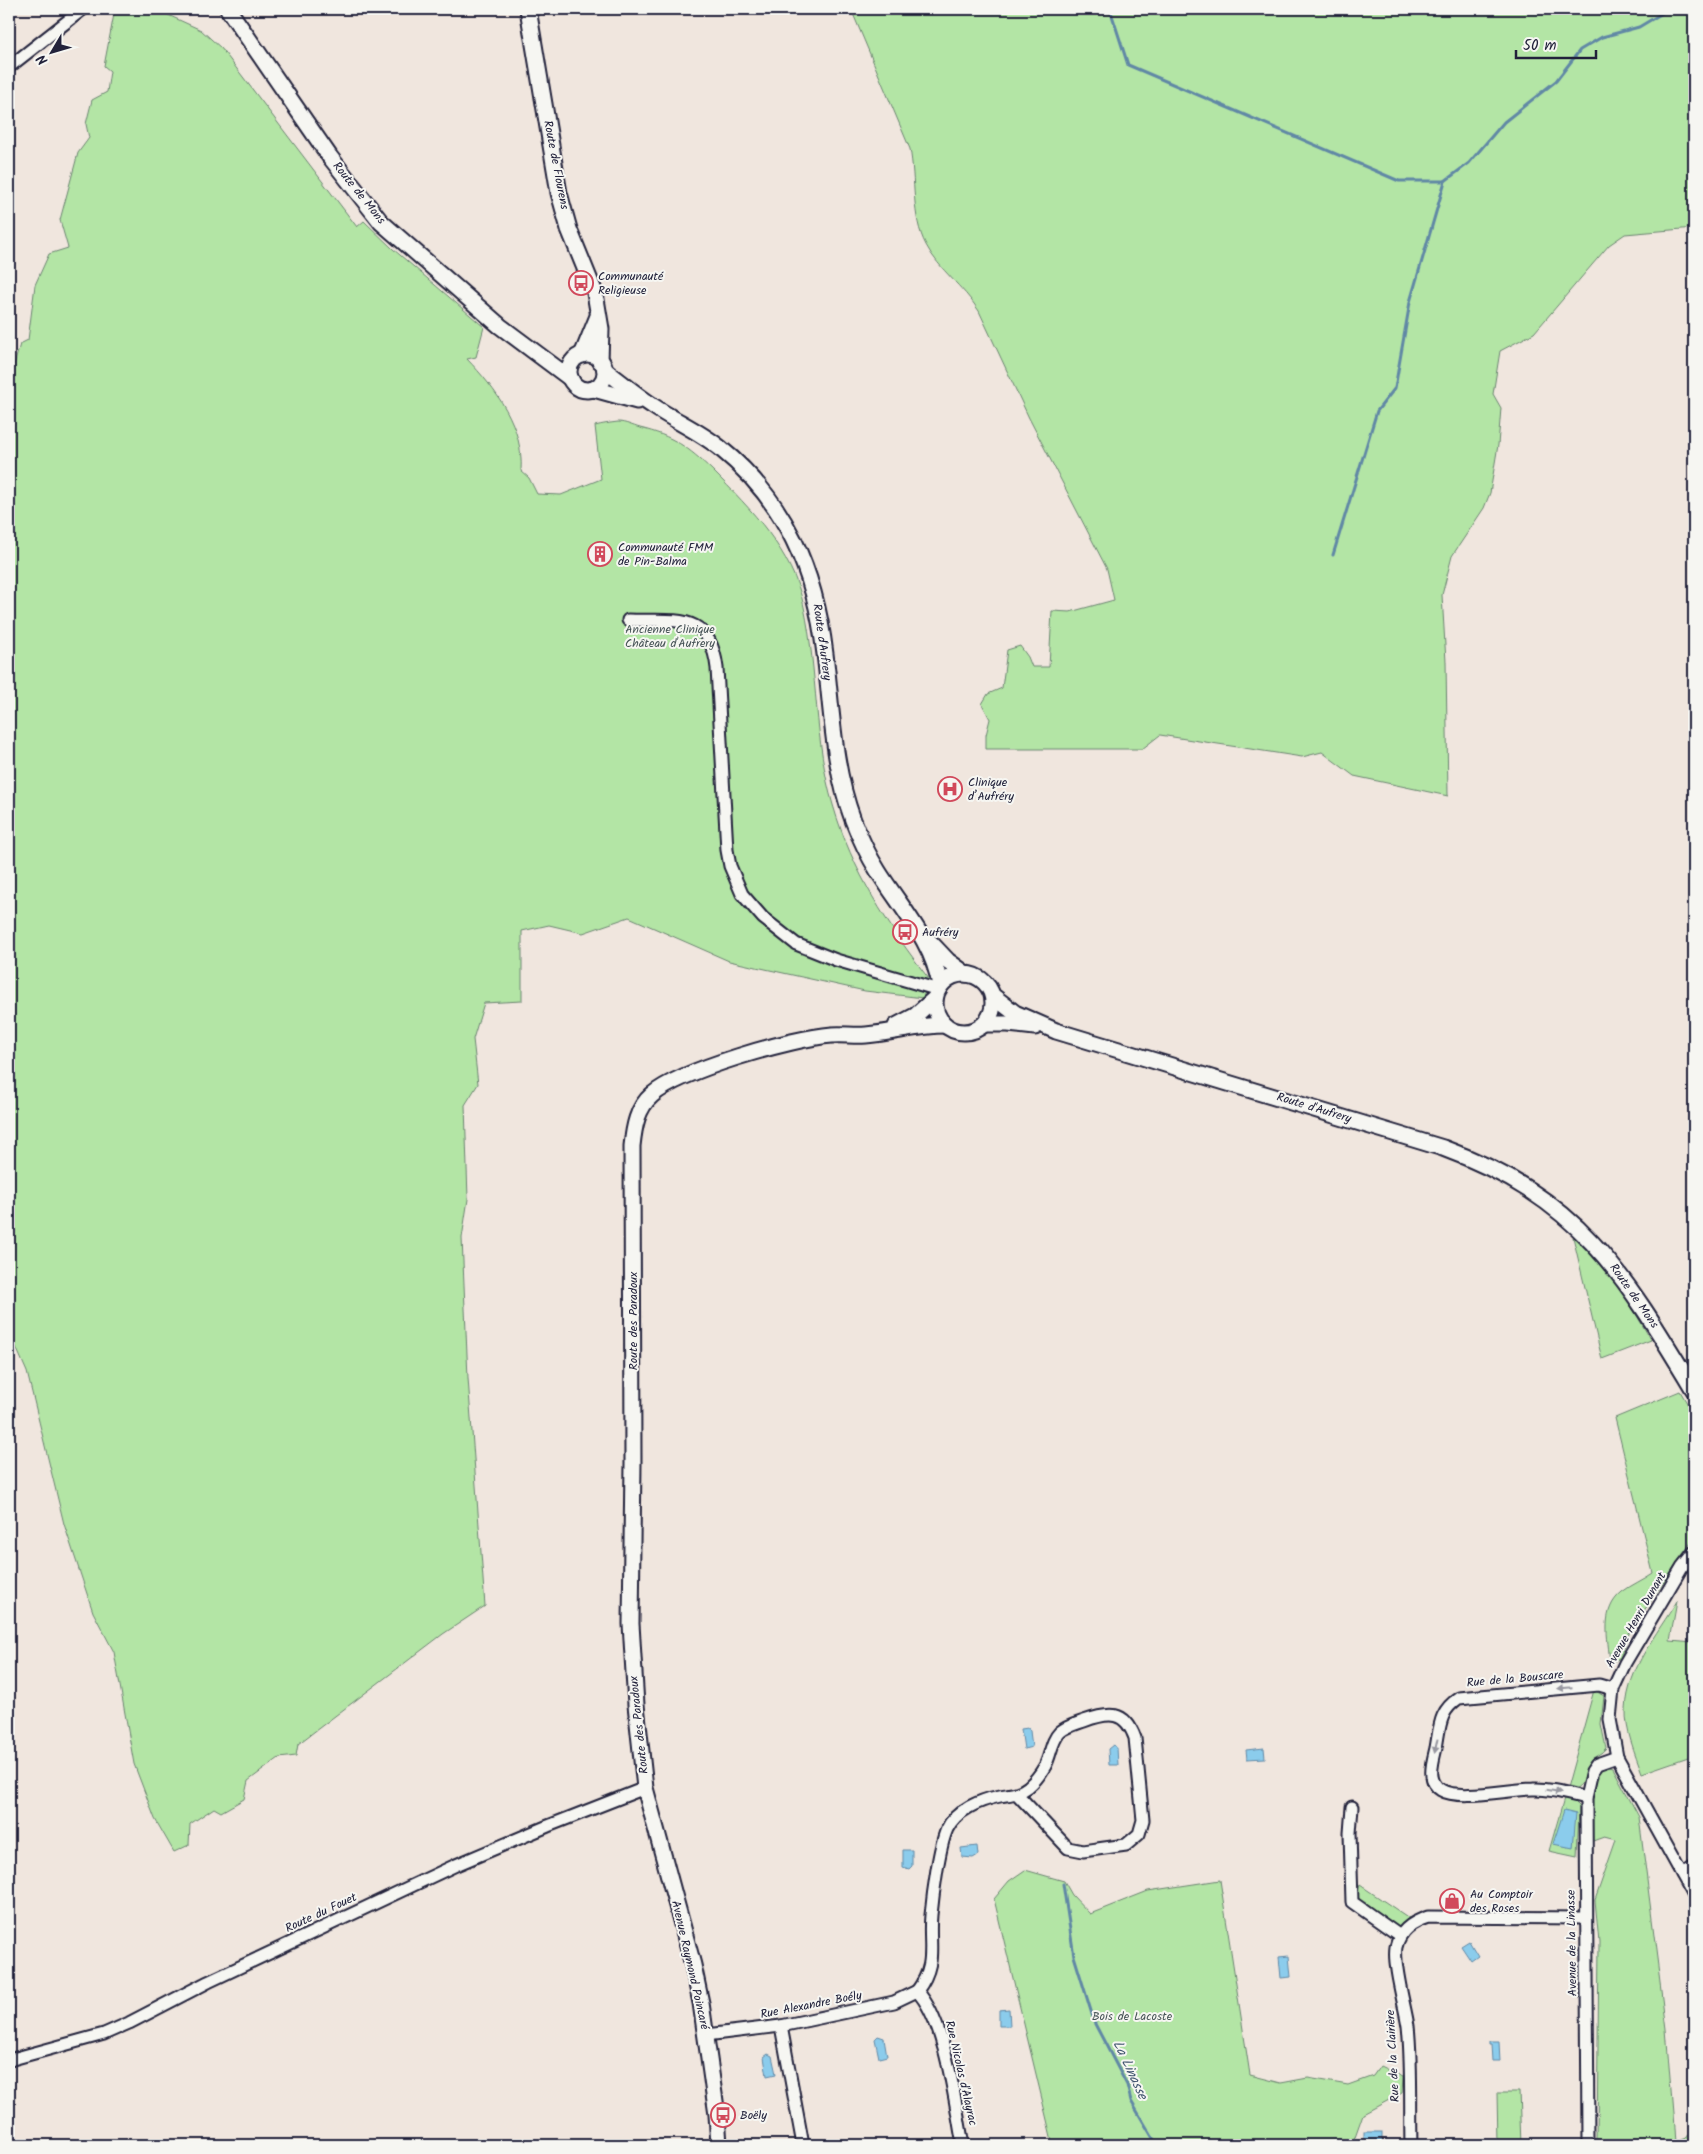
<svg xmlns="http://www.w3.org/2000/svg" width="1703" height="2154" font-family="Kalam,sans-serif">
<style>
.green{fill:#b3e5a5;stroke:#6a8470}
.water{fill:#8bccec;stroke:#6188a5}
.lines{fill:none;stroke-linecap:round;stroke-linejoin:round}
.stream{stroke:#6188a5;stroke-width:3}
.street-casing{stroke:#22223b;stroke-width:15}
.secondary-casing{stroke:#22223b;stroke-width:19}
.street{stroke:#f6f6f2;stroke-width:11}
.secondary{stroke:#f6f6f2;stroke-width:15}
.oneway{fill:#9797a0}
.labels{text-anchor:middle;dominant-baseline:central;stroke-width:4;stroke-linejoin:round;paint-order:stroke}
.street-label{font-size:12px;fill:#22223b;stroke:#f6f6f2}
.poi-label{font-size:12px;fill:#22223b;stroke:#f6f6f2;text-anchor:start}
.park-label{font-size:12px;fill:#465356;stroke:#f6f6f2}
.water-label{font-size:14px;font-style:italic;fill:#425570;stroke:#f6f6f2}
</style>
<rect width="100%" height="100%" fill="#f0e6de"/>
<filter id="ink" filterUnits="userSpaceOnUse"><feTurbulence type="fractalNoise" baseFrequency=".02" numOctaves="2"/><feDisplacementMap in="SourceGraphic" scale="10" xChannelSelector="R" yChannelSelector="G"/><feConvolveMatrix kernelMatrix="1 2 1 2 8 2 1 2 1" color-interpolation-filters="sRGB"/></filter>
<g filter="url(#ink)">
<g class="green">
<path d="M115 9H155L201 30 221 48 357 227 364 221 393 249 484 327 476 357 467 359C496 389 524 427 521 471L529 478 537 494 561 495 601 479 595 426C602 424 610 423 618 422 625 422 633 426 640 428 673 436 688 447 713 471 751 509 793 552 804 607 818 672 814 742 833 805 852 871 888 926 929 979L923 998 865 991 729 961 629 917 583 933 549 925 522 931V1001L484 1003 473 1039 478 1084 465 1105 468 1199 462 1238 468 1378 485 1606 443 1634 298 1744 296 1756 279 1758 248 1781 244 1799 221 1812 214 1808 190 1824 189 1845 174 1852 155 1819 134 1764 114 1652 93 1612 64 1524 27 1372 9 1331V383L20 344 28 340 35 285 49 254 68 248 60 220 78 153 89 138 86 124 92 100 107 92 110 71 104 66Z"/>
<path d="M851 9H1694V228L1625 234 1609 245 1534 333 1500 351 1493 394 1501 408 1498 445 1490 493 1484 508 1452 556 1442 595 1446 662 1448 796 1354 776 1322 752 1302 757 1160 735 1142 749H986V735L990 719 982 704 988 694 1002 688 1007 650 1020 646 1028 657 1032 667H1049L1052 611 1070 612 1114 600 1107 569 1029 418 979 311C963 286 939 270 926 245 911 217 916 180 910 149Z"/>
<path d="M1573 1237C1609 1266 1628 1300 1651 1340L1602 1359Z"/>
<path d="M1680 1391 1694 1415V1538L1630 1631 1620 1658 1610 1663C1608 1637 1600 1610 1622 1592 1631 1585 1643 1580 1653 1573L1615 1418Z"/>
<path d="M1677 1601 1670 1641 1694 1643V1755L1642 1773C1635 1753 1625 1730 1626 1709 1628 1668 1657 1634 1677 1601Z"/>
<path d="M1594 1690 1604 1696 1601 1724 1606 1748C1602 1754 1594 1756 1590 1761 1583 1771 1586 1783 1575 1789L1567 1788Z"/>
<path d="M1606 1766 1613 1768 1639 1817 1666 2029 1675 2140 1694 2132V2145H1597L1599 1943 1595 1900 1616 1840 1604 1837 1590 1842 1592 1795 1596 1774Z"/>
<path d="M1564 1799 1573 1801 1579 1807 1577 1857 1549 1851Z"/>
<path d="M1025 1870 1064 1881 1072 1895 1090 1914 1148 1891 1220 1880 1250 2075 1281 2083 1308 2078 1348 2085 1373 2076 1380 2066 1403 2077 1402 2093 1363 2114 1352 2145H1053L994 1899 1009 1881Z"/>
<path d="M1360 1885 1409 1918 1396 1929 1355 1901Z"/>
<path d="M1497 2092H1519L1521 2145H1498Z"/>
</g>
<g class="water">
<path d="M1028 1728 1030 1731 1032 1747 1024 1749 1021 1729Z"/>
<path d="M1113 1745 1117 1748 1118 1765H1109L1108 1749Z"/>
<path d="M1264 1748 1265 1758 1247 1759 1246 1750Z"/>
<path d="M1564 1810 1576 1813 1573 1848 1553 1844Z"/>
<path d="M977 1846 978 1855 973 1858 962 1857 961 1848Z"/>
<path d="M903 1850H912V1866L909 1869 903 1867Z"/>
<path d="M1469 1941 1478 1956 1471 1961 1461 1946Z"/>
<path d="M1289 1956 1291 1977 1281 1978 1279 1957Z"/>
<path d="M1009 2009 1010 2026H999V2010Z"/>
<path d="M878 2036 884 2038 887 2056 879 2058 875 2039Z"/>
<path d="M1489 2042H1499L1500 2061H1492L1491 2045H1489Z"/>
<path d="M768 2054 772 2056 776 2074 767 2076 764 2057Z"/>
<rect x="1364" y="2132" width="18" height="9"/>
</g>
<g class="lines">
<g class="stream">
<path d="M1110 9 1128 65 1399 181H1445"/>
<path d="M1333 555 1377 411 1395 388 1410 302 1445 181 1469 163 1504 122 1556 81 1580 50 1602 37 1639 27 1669 9"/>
<path d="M1063 1884 1074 1956 1095 2024 1127 2085 1131 2101 1157 2145"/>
</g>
<defs>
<g id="street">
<path d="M9 67 83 9"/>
<path d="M628 620C674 622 710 610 717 668L727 850 730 866 742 894 763 918 796 944 836 960 932 988 937 992"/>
<path d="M1694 1552 1682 1567 1625 1663 1613 1689 1610 1719 1617 1757 1694 1896"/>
<path d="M1586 1798C1569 1794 1550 1788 1533 1789 1510 1789 1459 1801 1441 1790 1426 1781 1433 1761 1436 1748 1440 1726 1439 1711 1459 1698L1599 1685 1613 1689"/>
<path d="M1352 1807 1350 1833 1352 1902 1400 1936"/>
<path d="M1682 1874 1694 1866"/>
<path d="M781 2026 803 2145"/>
<path d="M706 2035 781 2026 894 2002 917 1991"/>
<path d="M9 2060 104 2034 129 2023 208 1982 456 1865 548 1826 645 1788"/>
<path d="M963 2145C955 2103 946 2022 917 1991 938 1963 928 1946 931 1915 933 1894 939 1847 947 1829 956 1810 980 1800 1000 1796 1011 1794 1019 1794 1028 1787 1034 1782 1041 1773 1045 1766 1051 1755 1051 1741 1060 1732 1067 1726 1076 1724 1084 1721 1109 1712 1125 1710 1135 1738L1143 1820 1139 1834 1126 1845 1083 1851 1068 1848 1017 1794"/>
<path d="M1411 2145C1410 2107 1412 2064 1408 2026 1405 2006 1393 1965 1396 1947 1400 1930 1412 1922 1428 1917L1585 1918"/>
<path d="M1588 2145 1586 1798 1592 1771 1597 1764 1617 1757"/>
</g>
<g id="secondary">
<path d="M228 9 330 157 381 222 500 326 571 379"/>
<path d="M528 9 559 193 569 229 595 293 601 329 600 361"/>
<circle cx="587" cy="372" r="18"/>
<path d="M582 355 598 316"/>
<path d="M605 370C621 382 636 395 653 406 675 421 699 431 720 448 786 501 815 571 825 654 832 710 833 767 853 820 860 838 868 855 878 871 901 908 934 943 940 986"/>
<path d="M594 389 637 401"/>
<path d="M930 942 948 961 966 974"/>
<circle cx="964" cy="1003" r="29"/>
<path d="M993 996 1015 1013 1056 1031 1443 1148C1579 1198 1623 1272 1694 1390"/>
<path d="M986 1024H1008L1035 1027"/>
<path d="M896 1026 915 1016 935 998"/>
<path d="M719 2145 717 2115 701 2003 693 1965 645 1788 636 1705 631 1624 633 1463 632 1146C634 1127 637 1108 652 1095 681 1070 792 1038 832 1035 843 1034 854 1036 866 1035 893 1033 918 1025 945 1025"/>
</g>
</defs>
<use href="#street" class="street-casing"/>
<use href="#secondary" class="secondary-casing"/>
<use href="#street" class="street"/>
<use href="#secondary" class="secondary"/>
</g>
<defs><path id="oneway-solid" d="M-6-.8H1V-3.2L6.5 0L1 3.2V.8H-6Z" transform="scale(1.25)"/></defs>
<g class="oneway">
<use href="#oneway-solid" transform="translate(1565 1688) rotate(175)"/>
<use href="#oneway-solid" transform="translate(1436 1746) rotate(102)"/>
<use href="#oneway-solid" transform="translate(1554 1791) rotate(10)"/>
</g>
</g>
<defs>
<symbol id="bus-ring" viewBox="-11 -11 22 22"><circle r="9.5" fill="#f6f6f2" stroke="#d1495b" stroke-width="1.5"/><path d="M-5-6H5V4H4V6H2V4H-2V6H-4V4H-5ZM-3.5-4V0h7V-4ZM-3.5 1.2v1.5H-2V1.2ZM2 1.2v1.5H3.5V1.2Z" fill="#d1495b"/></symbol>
<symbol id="building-ring" viewBox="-11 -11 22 22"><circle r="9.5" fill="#f6f6f2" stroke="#d1495b" stroke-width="1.5"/><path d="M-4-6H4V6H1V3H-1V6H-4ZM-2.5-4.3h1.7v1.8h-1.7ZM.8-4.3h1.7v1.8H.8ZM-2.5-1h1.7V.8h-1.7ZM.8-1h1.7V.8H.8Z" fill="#d1495b"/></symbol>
<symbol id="hospital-ring" viewBox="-11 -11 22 22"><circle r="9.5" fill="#f6f6f2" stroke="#d1495b" stroke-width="1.5"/><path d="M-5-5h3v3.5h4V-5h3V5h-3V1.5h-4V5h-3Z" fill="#d1495b"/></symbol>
<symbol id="shop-ring" viewBox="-11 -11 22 22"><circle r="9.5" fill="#f6f6f2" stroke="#d1495b" stroke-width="1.5"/><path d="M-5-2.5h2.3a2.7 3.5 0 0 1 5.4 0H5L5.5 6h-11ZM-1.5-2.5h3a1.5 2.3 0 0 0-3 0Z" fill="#d1495b"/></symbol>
</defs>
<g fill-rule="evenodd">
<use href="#bus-ring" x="567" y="269" width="28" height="28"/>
<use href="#building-ring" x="586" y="540" width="28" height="28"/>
<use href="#hospital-ring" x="936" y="775" width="28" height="28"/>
<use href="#bus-ring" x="891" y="918" width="28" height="28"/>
<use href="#shop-ring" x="1438" y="1887" width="28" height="28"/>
<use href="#bus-ring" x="709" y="2101" width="28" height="28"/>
</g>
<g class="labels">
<g class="street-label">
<text transform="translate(556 165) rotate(79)">Route de Flourens</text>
<text transform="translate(359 193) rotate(51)">Route de Mons</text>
<text transform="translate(822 642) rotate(82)">Route d'Aufrery</text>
<text transform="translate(1314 1108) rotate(17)">Route d'Aufrery</text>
<text transform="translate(1634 1296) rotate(55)">Route de Mons</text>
<text transform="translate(633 1321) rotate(-90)">Route des Paradoux</text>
<text transform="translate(1636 1620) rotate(-60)">Avenue Henri Dunant</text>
<text transform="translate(1515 1679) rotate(-5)">Rue de la Bouscare</text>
<text transform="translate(639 1725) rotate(-96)">Route des Paradoux</text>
<text transform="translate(321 1913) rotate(-25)">Route du Fouet</text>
<text transform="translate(1572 1943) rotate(-91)">Avenue de la Linasse</text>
<text transform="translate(690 1965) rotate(77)">Avenue Raymond Poincaré</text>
<text transform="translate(811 2005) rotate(-11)">Rue Alexandre Boély</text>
<text transform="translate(1393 2056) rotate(-93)">Rue de la Clairière</text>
<text transform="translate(961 2073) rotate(77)">Rue Nicolas d'Alayrac</text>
</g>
<g class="poi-label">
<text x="598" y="276">Communauté<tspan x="598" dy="14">Religieuse</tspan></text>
<text x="618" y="547">Communauté FMM<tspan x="618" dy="14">de Pin-Balma</tspan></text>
<text x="968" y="782">Clinique<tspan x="968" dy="14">d’Aufréry</tspan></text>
<text x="922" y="932">Aufréry</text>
<text x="1470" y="1894">Au Comptoir<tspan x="1470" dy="14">des Roses</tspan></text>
<text x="740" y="2115">Boëly</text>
</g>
<g class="park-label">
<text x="670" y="629">Ancienne Clinique<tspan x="670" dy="14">Château d'Aufrery</tspan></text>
<text x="1132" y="2016">Bois de Lacoste</text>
</g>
<g class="water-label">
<text transform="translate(1130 2070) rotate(65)">La Linasse</text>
</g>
</g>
<rect width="1703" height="2154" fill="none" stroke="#f6f6f2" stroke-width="30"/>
<rect x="15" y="15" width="1673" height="2124" fill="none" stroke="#22223b" stroke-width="2" filter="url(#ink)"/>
<g transform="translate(52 52) rotate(232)" stroke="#f6f6f2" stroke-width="4" paint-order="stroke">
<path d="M0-4L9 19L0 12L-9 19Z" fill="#22223b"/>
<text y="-8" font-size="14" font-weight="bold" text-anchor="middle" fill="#22223b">N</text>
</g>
<path d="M1516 50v8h80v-8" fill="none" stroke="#22223b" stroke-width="2.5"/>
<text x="1523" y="50" font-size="15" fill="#22223b" stroke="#f6f6f2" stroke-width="4" paint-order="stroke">50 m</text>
</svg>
